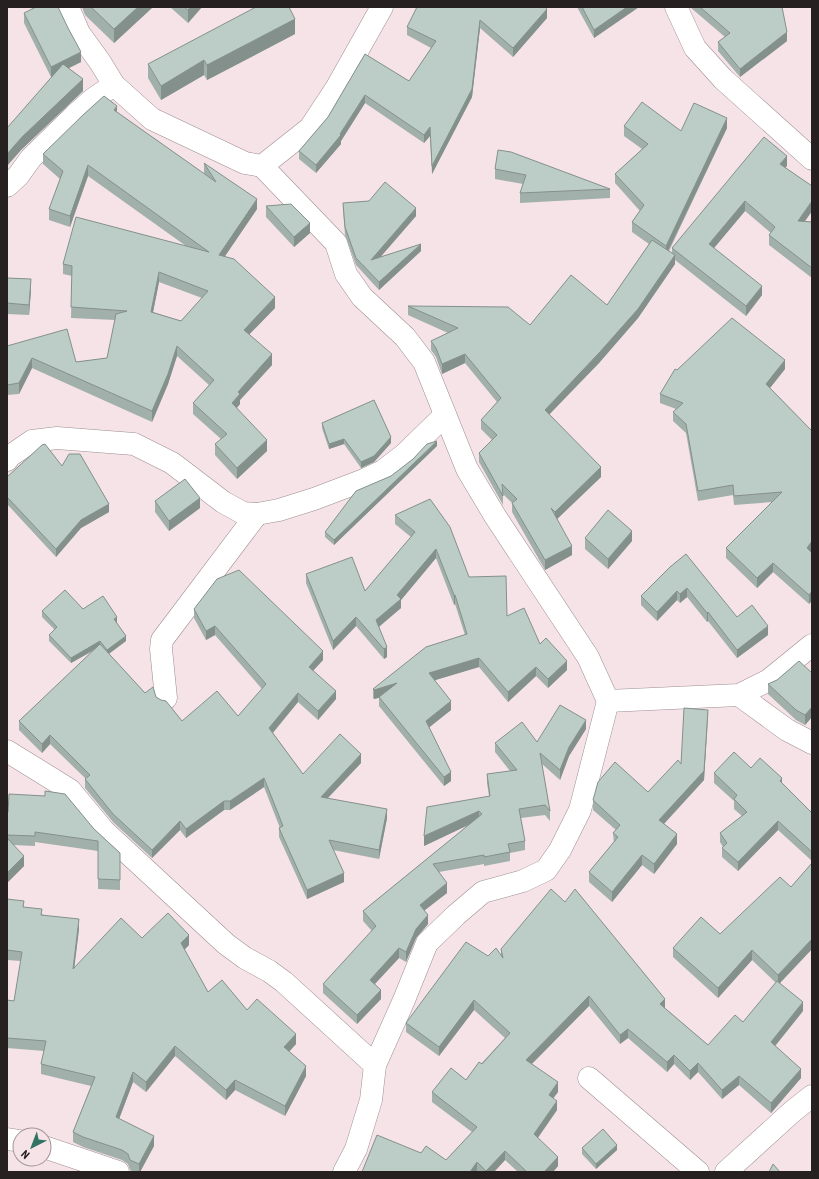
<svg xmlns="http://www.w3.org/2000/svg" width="819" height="1179" font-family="'Roboto Condensed',sans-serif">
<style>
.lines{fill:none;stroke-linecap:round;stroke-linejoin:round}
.street-casing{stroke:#9e8e91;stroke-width:23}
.street{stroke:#fff;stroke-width:22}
.wall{fill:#a2b0ac;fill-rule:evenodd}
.shaded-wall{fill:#84908c}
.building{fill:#bccdc8;stroke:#84908c;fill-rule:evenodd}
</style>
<rect width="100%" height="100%" fill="#f5e3e7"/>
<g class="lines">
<defs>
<g id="street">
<path d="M68 7 79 33 100 62 114 85 152 119 245 163 262 166 310 128 337 87 382 7"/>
<path d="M676 7 695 48 723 79 812 159"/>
<path d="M262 166 336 243 346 274 362 297 405 337 424 362 467 469 495 516 588 657 608 701 739 695 769 680 812 645"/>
<path d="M7 186 18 176 31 158 75 115 93 99 114 85"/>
<path d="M7 460 10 456 32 441 57 438 134 444 172 463 223 502 243 513 257 514 279 510 314 499 364 480 383 471 405 454 445 415"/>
<path d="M739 695 787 730 812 743"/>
<path d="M166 698 161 649 162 640 257 514"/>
<path d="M7 751 70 790 104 831 226 944 245 958 269 971 284 982 375 1065"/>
<path d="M589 1078 698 1172"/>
<path d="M7 1139 20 1141"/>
<path d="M44 1147 118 1172"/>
<path d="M344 1172 356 1149 371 1100 375 1065 404 1000 427 943 456 915 483 892 523 881 546 870 560 850 580 810 608 701"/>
<path d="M726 1172 793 1111 812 1096"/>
</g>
</defs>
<use href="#street" class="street-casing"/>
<use href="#street" class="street"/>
</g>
<g class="wall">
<path d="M82 7H153L114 43 85 15Z"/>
<path d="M170 7H202L188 23Z"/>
<path d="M417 7 547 18 513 57 480 28 472 97 432 174 430 136 424 143 365 103 341 141V144L316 173 299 159V151L328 117 365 54 409 81 431 48 407 35V27Z"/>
<path d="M577 7H639L594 38Z"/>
<path d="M690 7H782L787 41 740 77 718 51V42L725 37Z"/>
<path d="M24 13 81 62 69 68 83 91 22 149 52 76 51 77 24 23Z"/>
<path d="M295 34 207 80 204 75 161 100 148 78V64Z"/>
<path d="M117 112 205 175 204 173V163L257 209 225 256 275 308 249 334 272 365 240 400V404L237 408 267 451 237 479 215 455V444L221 439 193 414V403L209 385 177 356 168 384 152 422 32 368 19 394 7 395V346L76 362 107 358 115 320 71 318 72 276 63 274V264L186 246 88 176 70 227 49 220V209L60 179 43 164V154ZM159 282 202 298 181 321 153 312Z"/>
<path d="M624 126 681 131 727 128 669 251 672 253V248L787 166 785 168 812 186V211L805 221 812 222V278L769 245V235L771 233 745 211 714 248 762 295 746 316 675 260V264L638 318 599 363 549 414 601 477 557 519 572 555 545 570 512 512V503L503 494V505L479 462V453L492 440 481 429V420L497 402 465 363 442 374 436 357 431 350V341L448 333 408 315V306L530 325 607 305 649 244 632 232V222L640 211 615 183V174L642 149 624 136Z"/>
<path d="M495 169 610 189V198L520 203V193L523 184 495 179Z"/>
<path d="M343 203 416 216 380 257 421 251 379 290 356 265 345 235 343 210Z"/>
<path d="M266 206 310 233 294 247 266 217Z"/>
<path d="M7 278 31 290 29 315 7 314Z"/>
<path d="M785 369 770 388 812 431V550L811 552 809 604 773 572 757 588 726 558V548L772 502 734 505 733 495 698 501 686 433 673 421V412L676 409 660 403V394L677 370Z"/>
<path d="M322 423 391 443 374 462 361 468 344 444 329 449 322 428Z"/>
<path d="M437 446 334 545 325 537V532L391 476Z"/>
<path d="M62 466 109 512 81 528 56 557 7 504V477Z"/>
<path d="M155 501 200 508 169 531 155 512Z"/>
<path d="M395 515 469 577 507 616 540 644 567 670 548 688 536 676 508 702 479 667 435 680 451 710 429 727 451 781 444 786 379 706V698L374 699 373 698V689L465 635 455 604 454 605 436 558 401 600V608L379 627 387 657 384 659 356 626 333 650 306 583V574L365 591 411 537 395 524Z"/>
<path d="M585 538 632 541 608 569 585 549Z"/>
<path d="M670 567 737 617 768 635 737 658 708 621 707 622 687 597 680 603 677 600 657 621 641 605V596Z"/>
<path d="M194 609 323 660 313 671 336 699 318 720 298 702 273 733 303 774 361 763 328 798 387 818 379 859 333 850 344 882 307 899 279 837V828H280L264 787 230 810H224L186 838 180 830 152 858 113 822 85 788V779H86L50 744 42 753 19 730V721L95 650 71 663 49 641V635L55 630 42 617V611L117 623 126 641 109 654 145 693 156 697 182 721 238 716 262 689 215 635 206 640 194 618Z"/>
<path d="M812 673V717L805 725 796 720 768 694V684L777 680Z"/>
<path d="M708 719 704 780 664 824 677 844 654 874 642 865 612 902 589 882V872L614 843 613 833 616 830 593 810V800L648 792 681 764Z"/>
<path d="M586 729 569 756 560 780 542 764 550 811V821L545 815 521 818 525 841V850L510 853V861L484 866V864L439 872 447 893 424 910 428 924 416 938 406 962 399 958 375 984 381 999 357 1024 323 993V984L372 931 363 921V911L470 824 424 846 489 796 487 783V774L510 771 495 752V743L537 742Z"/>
<path d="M751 768 782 783 812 813V861L778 830 738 871 722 857V848L723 847 720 842V833L742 816 734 809V801L714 783V773Z"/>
<path d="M7 813 94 829 120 853V890L98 889V851L35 842V846L13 845 24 866 7 883Z"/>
<path d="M812 863V949L780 983 803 1011 775 1046 801 1078 771 1113 739 1085 722 1099 698 1072 690 1080 674 1064 667 1072 628 1038 620 1044 589 1006 531 1064 558 1092 553 1098 557 1110 538 1138 558 1166 553 1172H518L505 1160 494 1172H478L477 1171 421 1153 446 1160 472 1132 432 1102V1092L466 1080 505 1038 474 1010 439 1056 406 1032V1023L488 956H501V949L665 1008 708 1045 743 1022 776 983 752 960 718 998 673 957V948L720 934 791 887Z"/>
<path d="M7 899 24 907 79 929 74 967 142 938 189 945 184 950 208 992 247 1010 296 1044 289 1052 306 1076 285 1116 235 1090 226 1100 175 1056 146 1092 133 1082 119 1119 154 1146 140 1172H134L130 1170 128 1164 122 1160 83 1147 73 1142V1132L91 1086 41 1074V1064L44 1051 7 1048V1000L14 1001 21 961 7 960Z"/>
<path d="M582 1148 617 1150 596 1169 582 1154Z"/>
</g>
<g class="shaded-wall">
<path d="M138 7H153L114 43V29Z"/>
<path d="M190 7H202L188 23V10Z"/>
<path d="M627 7H639L594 38V30Z"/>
<path d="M547 9V18L513 57V48Z"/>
<path d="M295 19V34L207 80V65Z"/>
<path d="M480 20V28L472 97 432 174V166Z"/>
<path d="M787 32V41L740 77V69Z"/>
<path d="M81 52V62L51 77V67Z"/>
<path d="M204 60V75L161 100V86Z"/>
<path d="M83 79V91L22 149 7 166V154L22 137Z"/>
<path d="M365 95V103L341 141V144L316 173V165L340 134Z"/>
<path d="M117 106V117L114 110Z"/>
<path d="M727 118V128L666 255V246Z"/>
<path d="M430 127V136L424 143V135Z"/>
<path d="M787 156V166L780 174V164Z"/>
<path d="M88 165V176L70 227V216Z"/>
<path d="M257 199V209L219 265V255Z"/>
<path d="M745 201V211L709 254V244Z"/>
<path d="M812 201V211L798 231V221Z"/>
<path d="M416 208V216L371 268V260Z"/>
<path d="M310 223V233L294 247V237Z"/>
<path d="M421 244V251L379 290V282Z"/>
<path d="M675 255V264L638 318 599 363 545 419V410Z"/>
<path d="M159 272V282L151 322V312Z"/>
<path d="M31 279V290L29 315V305Z"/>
<path d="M762 286V295L746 316V306Z"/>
<path d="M275 297V308L244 340V330Z"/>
<path d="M177 346V356L168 384 152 422V411Z"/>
<path d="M272 354V365L240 400V404L232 413V403L238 392Z"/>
<path d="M465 354V363L442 374V364Z"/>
<path d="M32 358V368L19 394V383Z"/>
<path d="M785 360V369L766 393V384Z"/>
<path d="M391 437V443L374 462 361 468V462Z"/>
<path d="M344 439V444L329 449V444Z"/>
<path d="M267 440V451L237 479V468Z"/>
<path d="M437 441V446L334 545V540Z"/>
<path d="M601 467V477L555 521V512Z"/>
<path d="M200 498V508L169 531V521Z"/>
<path d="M109 504V512L81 528 56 557V549L81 520Z"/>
<path d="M632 531V541L608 569V559Z"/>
<path d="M812 541V550L807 558V548Z"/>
<path d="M572 546V555L545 570V560Z"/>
<path d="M436 549V558L401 600V608L376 629V620Z"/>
<path d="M773 563V572L757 588V578Z"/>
<path d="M687 588V597L680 603V594Z"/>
<path d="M677 591V600L657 621V612Z"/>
<path d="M812 591V601L809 604V595Z"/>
<path d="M454 595H455V604L454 605Z"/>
<path d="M708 612V621L707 622V613Z"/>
<path d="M117 617V623L114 624V619Z"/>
<path d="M356 617V626L333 650V641Z"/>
<path d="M215 626V635L206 640V631Z"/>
<path d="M768 626V635L737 658V650Z"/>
<path d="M126 636V641L107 655V650Z"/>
<path d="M100 641V646L71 663V658Z"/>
<path d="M387 647V657L384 659V649Z"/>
<path d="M323 651V660L309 675V667Z"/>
<path d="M479 658V667L429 682V673Z"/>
<path d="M567 661V670L548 688V679Z"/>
<path d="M536 667V676L508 702V692Z"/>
<path d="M397 683V692L374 699V690Z"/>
<path d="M336 691V699L318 720V711Z"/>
<path d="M298 693V702L269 737V728Z"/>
<path d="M451 701V710L426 730V721Z"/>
<path d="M812 707V717L805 725V715Z"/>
<path d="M708 710 704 780 659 829V820Z"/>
<path d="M586 720V729L569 756 560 780V770L569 747Z"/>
<path d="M50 735V744L42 753V744Z"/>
<path d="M361 754V763L321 805V797Z"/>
<path d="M451 772V781L444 786V777Z"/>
<path d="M264 778V787L230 810V801Z"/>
<path d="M782 778V787L780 781Z"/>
<path d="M224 801V810L186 838V829Z"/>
<path d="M387 809V818L379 859V850Z"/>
<path d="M479 811V820L424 846V836Z"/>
<path d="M180 821V830L152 858V850Z"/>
<path d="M778 821V830L738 871V862Z"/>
<path d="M677 834V844L654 874V864Z"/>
<path d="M642 855V865L612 902V892Z"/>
<path d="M24 856V866L7 883V873Z"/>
<path d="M344 873V882L307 899V890Z"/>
<path d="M447 883V893L420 914V905Z"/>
<path d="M428 915V924L416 938 406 962V952L416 929Z"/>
<path d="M79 919V929L73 979V969Z"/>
<path d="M189 935V945L181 953V943Z"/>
<path d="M812 939V949L778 985V975Z"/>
<path d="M399 948V958L370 989V980Z"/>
<path d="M752 950V960L718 998V988Z"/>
<path d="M381 990V999L357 1024V1015Z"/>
<path d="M589 996V1006L526 1070V1060Z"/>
<path d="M665 999V1009L660 1004Z"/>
<path d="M474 1000V1010L439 1056V1047Z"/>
<path d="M803 1002V1011L771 1051V1042Z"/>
<path d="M628 1029V1038L620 1044V1035Z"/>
<path d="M296 1034V1044L284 1057V1047Z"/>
<path d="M175 1046V1056L146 1092V1082Z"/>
<path d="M674 1055V1064L667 1072V1062Z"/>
<path d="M698 1063V1072L690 1080V1071Z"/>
<path d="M306 1066V1076L285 1116V1106Z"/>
<path d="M801 1069V1078L771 1113V1103Z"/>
<path d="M133 1072V1082L116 1127V1117Z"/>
<path d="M739 1076V1085L722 1099V1090Z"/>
<path d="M235 1080V1090L226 1100V1090Z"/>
<path d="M558 1082V1092L549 1104V1095Z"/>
<path d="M557 1101V1110L534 1143V1134Z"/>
<path d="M154 1136V1146L140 1172H139V1164Z"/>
<path d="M617 1145V1150L596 1169V1164Z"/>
<path d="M505 1151V1160L494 1172H486V1171Z"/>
<path d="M558 1157V1166L553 1172H544Z"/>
<path d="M477 1162V1171L476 1172H470Z"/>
</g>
<g class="building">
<path d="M36 7H58L68 28 81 52 51 67 24 13Z"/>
<path d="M91 7H138L114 29Z"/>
<path d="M184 7H190L188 10Z"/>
<path d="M256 7H289L295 19 207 65 204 60 161 86 148 64Z"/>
<path d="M417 7H545L547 9 513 48 480 20 472 89 432 166 430 127 424 135 365 95 340 134 341 135 316 165 299 151 328 117 365 54 409 81 436 41 407 27Z"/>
<path d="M582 7H627L594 30Z"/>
<path d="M700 7H782L787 32 740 69 718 42 730 33Z"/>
<path d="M63 64 83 79 22 137 7 154V128Z"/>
<path d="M104 96 117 106 114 110 216 182 204 163 257 199 219 255 234 259 275 297 244 330 272 354 238 392 240 394 232 403 267 440 237 468 215 444 227 434 193 403 214 380 177 346 168 374 152 411 32 358 19 383 7 385V346L67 329 76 362 107 358 116 314 127 311 71 307 72 266 63 264 76 217 209 252 88 165 70 216 49 209 63 171 43 154 84 114ZM159 272 208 291 181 321 151 312Z"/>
<path d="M642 102 681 131 694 103 727 118 666 246 632 222 644 205 615 174 648 144 624 126Z"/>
<path d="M764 137 787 156 780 164 812 186V201L798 221 812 222V268L769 235 775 227 745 201 709 244 762 286 746 306 672 248Z"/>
<path d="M498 150 511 152 610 189 520 193 526 175 495 169Z"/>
<path d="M385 182 416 208 371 260 421 244 379 282 356 258 345 227 343 203 369 201Z"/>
<path d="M291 204 310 223 294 237 266 206Z"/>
<path d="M652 240 675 255 638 309 599 353 545 410 601 467 555 512 551 508 572 546 545 560 512 503 517 499 502 484 503 496 479 453 497 435 481 420 501 398 465 354 442 364 436 348 431 341 458 328 408 306 508 307 530 325 571 275 607 305Z"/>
<path d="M7 278 31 279 29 305 7 303Z"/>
<path d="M732 318 785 360 766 384 812 431V541L807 548 812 553V591L809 595 773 563 757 578 726 548 782 492 734 496 733 485 698 491 686 424 673 412 683 403 660 394 675 369 677 370Z"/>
<path d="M374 400 391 437 374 456 361 462 344 439 329 444 322 423Z"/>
<path d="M437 441 334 540 325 532 356 491 391 476 413 459 427 444Z"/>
<path d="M45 444 62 466 69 454H80L109 504 81 520 56 549 7 497V477L42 445Z"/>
<path d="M185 479 200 498 169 521 155 501Z"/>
<path d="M430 499 450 527 469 577 506 576 507 616 524 608 540 644 546 638 567 661 548 679 536 667 508 692 479 658 429 673 451 701 426 721 451 772 444 777 379 697 397 683 374 690 373 689 426 647 467 634 455 595H454L436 549 397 595 401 599 376 620 387 647 384 649 356 617 333 641 306 574 352 557 365 591 415 532 395 515Z"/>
<path d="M608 510 632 531 608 559 585 538Z"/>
<path d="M686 554 737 617 752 605 768 626 737 650 708 612 707 613 687 588 680 594 677 591 657 612 641 596 670 567Z"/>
<path d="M239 570 323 651 309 667 336 691 318 711 298 693 269 728 303 774 340 734 361 754 321 797 387 809 379 850 329 840 344 873 307 890 279 828 283 826 264 778 230 801H224L186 829 180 821 152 850 113 814 85 779 90 775 50 735 42 744 19 721 100 644 145 693 153 687 156 697 161 700 166 701 182 721 217 691 238 716 266 684 215 626 206 631 194 609 217 579Z"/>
<path d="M65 590 83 609 103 596 117 617 114 619 126 636 107 650 100 641 71 658 49 635 57 627 42 611Z"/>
<path d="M799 661 812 673V707L805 715 796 710 768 684 777 680Z"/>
<path d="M560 705 586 720 569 747 560 770 540 753 550 811 545 805 519 809 525 841 508 844 510 852 484 857V855L433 864 447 883 420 905 428 915 416 929 406 952 399 948 370 980 381 990 357 1015 323 984 376 926 363 911 482 814 479 811 424 836 427 807 490 796 487 774 517 770 495 743 522 722 537 742Z"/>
<path d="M684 708 708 710 704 771 659 820 677 834 654 864 642 855 612 892 589 872 618 837 613 833 620 825 593 800 598 782 615 762 648 792 678 760 681 764Z"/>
<path d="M734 752 751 768 760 758 782 778 780 781 812 813V852L778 821 738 862 722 848 727 843 720 833 747 812 734 799 737 795 714 773Z"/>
<path d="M45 791 65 794 94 829 120 853V880L98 879V841L35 832V836L7 835V813L8 812 9 794 45 796Z"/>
<path d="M7 838 24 856 7 873Z"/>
<path d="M812 863V939L778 975 752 950 718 988 673 948 701 917 720 934 780 877 791 887Z"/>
<path d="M551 889 565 902 575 889 665 999 660 1004 708 1045 735 1015 743 1022 777 981 803 1002 771 1042 801 1069 771 1103 739 1076 722 1090 698 1063 690 1071 674 1055 667 1062 628 1029 620 1035 589 996 526 1060 558 1082 549 1095 557 1101 534 1134 558 1157 544 1172H527L505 1151 486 1171 477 1162 470 1172H362L377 1135 421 1153 426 1146 446 1160 477 1127 432 1092 451 1068 466 1080 479 1062 482 1064 510 1033 474 1000 439 1047 406 1023 466 942 488 956 496 948 503 958 501 949Z"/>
<path d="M7 899 24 901 23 907 42 909 41 915 79 919 73 969 121 918 142 938 168 913 189 935 181 943 208 992 222 980 247 1010 257 999 296 1034 284 1047 306 1066 285 1106 235 1080 226 1090 175 1046 146 1082 133 1072 116 1117 154 1136 139 1164 130 1160 128 1154 122 1150 83 1137 73 1132 95 1077 41 1064 46 1041 7 1038V1000L14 1001 22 952 7 950Z"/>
<path d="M603 1129 617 1145 596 1164 582 1148Z"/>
<path d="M773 1164 780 1172H769Z"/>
</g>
<rect width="819" height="1179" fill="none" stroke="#262021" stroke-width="16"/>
<g transform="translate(32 1147) rotate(222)"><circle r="19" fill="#f5e3e7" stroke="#a29598"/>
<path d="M0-3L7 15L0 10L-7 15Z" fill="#327364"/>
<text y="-6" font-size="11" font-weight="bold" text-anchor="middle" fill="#262021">N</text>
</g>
</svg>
